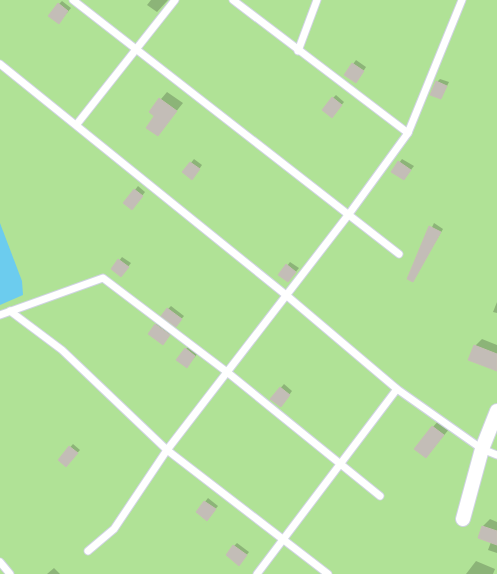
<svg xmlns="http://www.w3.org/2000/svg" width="497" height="574" font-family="Raleway,sans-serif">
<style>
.green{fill:#b0e296}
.water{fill:#6cccee}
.shadow{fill:#0003}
.building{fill:#c3bdb7;stroke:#c6bfb4}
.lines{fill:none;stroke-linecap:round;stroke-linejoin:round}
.service-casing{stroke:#cfd3e2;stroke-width:9}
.minor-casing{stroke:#cfd3e2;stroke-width:16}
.service{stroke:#fff;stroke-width:7}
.minor{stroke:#fff;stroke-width:14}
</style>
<rect width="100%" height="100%" fill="#ebe3da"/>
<rect class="green" x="0" y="0" width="497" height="574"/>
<path class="water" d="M0 223 22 281 23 295 0 305Z"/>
<g class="shadow">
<path d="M151 0H168L157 12 147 5Z"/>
<path d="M62 1 71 8 62 19 59 4Z"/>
<path d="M356 60 366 67 359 78 346 74Z"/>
<path d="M440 79 449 82 441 98 437 82Z"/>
<path d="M167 92 183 103 158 134 156 116 150 112Z"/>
<path d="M336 95 344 102 335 113 333 98Z"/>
<path d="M194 159 202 165 195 175 184 172Z"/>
<path d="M402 159 414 166 404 179 393 171Z"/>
<path d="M138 186 145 192 135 205 125 203Z"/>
<path d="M434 223 443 229 413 280 408 278Z"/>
<path d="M122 257 131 263 124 272 113 269Z"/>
<path d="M290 262 299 268 291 278 280 275Z"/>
<path d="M497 302V313L493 312Z"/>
<path d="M171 306 184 316 179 322 168 309Z"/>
<path d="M159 322 172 332 166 340 156 325Z"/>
<path d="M482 339 497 345V370L475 346Z"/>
<path d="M189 346 198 353 190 363 186 349Z"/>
<path d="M284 384 292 391 284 402 272 398Z"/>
<path d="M439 420 450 428 426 457 433 427Z"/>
<path d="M73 444 80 450 69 462 59 460Z"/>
<path d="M208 498 218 506 210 516 197 512Z"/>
<path d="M490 519 497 522V553L488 550 491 542 479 537 483 526Z"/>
<path d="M237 543 249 552 242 561 234 546Z"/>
<path d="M476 561 495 569 493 574H466Z"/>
<path d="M54 568 60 574H47Z"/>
</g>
<g class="building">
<path d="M58 3 68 11 59 24 48 16Z"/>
<path d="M352 63 364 71 356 83 344 75Z"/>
<path d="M436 81 447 86 441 99 430 95Z"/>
<path d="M332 97 342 105 332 118 322 110Z"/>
<path d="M159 98 177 111 158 136 146 128 154 116 149 112Z"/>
<path d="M398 161 411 170 404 180 391 172Z"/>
<path d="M190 162 200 169 192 180 182 172Z"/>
<path d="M134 189 143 196 132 210 123 203Z"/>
<path d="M429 226 441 232 413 282 407 279Z"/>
<path d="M118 259 129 267 121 277 111 269Z"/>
<path d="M286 264 296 272 288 282 278 275Z"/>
<path d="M167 308 182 319 176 327 161 316Z"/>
<path d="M155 324 170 335 163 345 148 334Z"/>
<path d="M474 345 497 354V371L468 360Z"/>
<path d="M185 348 195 356 187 368 176 360Z"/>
<path d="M280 387 290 395 281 407 270 399Z"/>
<path d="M432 426 444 435 426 458 414 449Z"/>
<path d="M69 446 78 453 66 467 58 460Z"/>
<path d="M204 501 216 509 207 521 196 512Z"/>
<path d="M482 526 497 531V545L478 538Z"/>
<path d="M233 545 247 555 239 566 226 555Z"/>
</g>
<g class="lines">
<defs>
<g id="service">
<path d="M73 0 399 254"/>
<path d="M233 0 408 133"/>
<path d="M298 51 317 0"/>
<path d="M0 64 286 295 397 389 482 449 497 455"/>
<path d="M77 124 175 0"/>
<path d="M10 311 62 350 167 450 114 529 88 551"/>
<path d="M0 315 103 278 227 372 380 496"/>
<path d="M0 562 10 574"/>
<path d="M257 574 397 389"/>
<path d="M328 574 167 450 349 214 408 133 462 0"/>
</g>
<path id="minor" d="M463 519 482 449 497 411"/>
</defs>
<use href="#service" class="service-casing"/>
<use href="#minor" class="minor-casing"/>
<use href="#service" class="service"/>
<use href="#minor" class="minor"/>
</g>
</svg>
